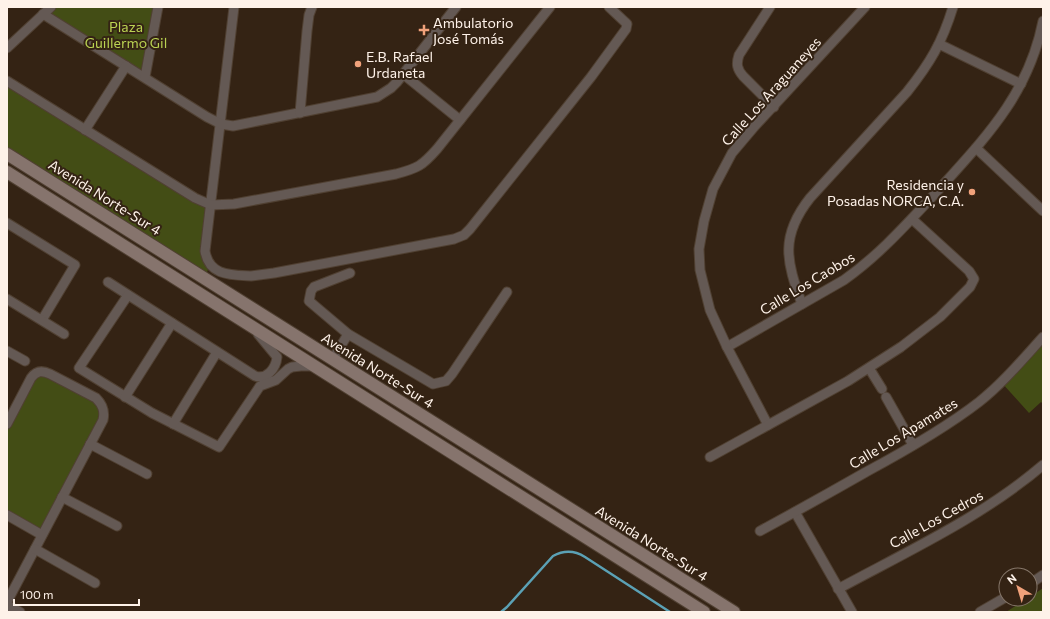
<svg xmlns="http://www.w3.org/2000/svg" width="1050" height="619" font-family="Commissioner,sans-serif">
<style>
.green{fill:#434d15}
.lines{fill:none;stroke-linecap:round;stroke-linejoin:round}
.stream{stroke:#5ba1b5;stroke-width:2.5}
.minor-casing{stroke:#504032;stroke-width:11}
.secondary-casing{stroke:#504032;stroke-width:14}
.minor{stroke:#645954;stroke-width:9}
.secondary{stroke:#86746d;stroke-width:12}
.poi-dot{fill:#f1a27b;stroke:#342314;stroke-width:1.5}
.labels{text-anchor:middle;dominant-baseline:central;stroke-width:4;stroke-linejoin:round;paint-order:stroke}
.poi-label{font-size:14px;fill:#fef2e9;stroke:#342314;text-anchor:start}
.park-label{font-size:14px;fill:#bad252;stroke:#342314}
.street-label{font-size:14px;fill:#fef2e9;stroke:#342314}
</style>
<rect width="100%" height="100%" fill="#342314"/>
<g class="green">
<path d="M51 7H158L145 77 43 14Z"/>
<path d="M7 81 211 205 205 242 209 263 206 279 7 154Z"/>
<path d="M1043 337V404L1041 402 1029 413 1001 382Z"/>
<path d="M38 372 96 398 104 410 42 535 7 515V424Z"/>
<path d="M1043 588V612H1006L1026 599H1030V597Z"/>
</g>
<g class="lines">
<path class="stream" d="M501 612 507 607 553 556C564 550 574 550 585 557L670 612"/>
<defs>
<g id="minor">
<path d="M234 7 205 251C209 276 231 275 251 276L274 273 454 239 464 235 470 229 591 77 626 29 627 24 625 22 609 7"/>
<path d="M770 7 739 55C736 64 737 69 743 76L774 107"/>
<path d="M43 14 207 117 221 124 233 126 377 97 391 88 397 82 456 7"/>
<path d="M939 44 1021 84"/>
<path d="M7 48 51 7"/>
<path d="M403 74 460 120"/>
<path d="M145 77 158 7"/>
<path d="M7 81 195 198 211 205 234 204 396 174C418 168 422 166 437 149L550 7"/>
<path d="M300 113 307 31 309 15 312 7"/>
<path d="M85 130 126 66"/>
<path d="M976 148 1043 211"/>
<path d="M7 223 75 265 42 320"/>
<path d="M350 273 314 287 311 291 309 301 348 334 433 384 446 381 452 374 507 292"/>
<path d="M108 282 255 376C267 380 276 368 277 357L258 334"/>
<path d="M128 295 79 368 152 413 219 447 260 386 276 380 288 369 292 367 301 366H313"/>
<path d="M7 299 64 334"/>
<path d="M802 304C786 261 780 236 810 198L907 92C930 63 942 43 953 7"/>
<path d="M727 347 844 280C878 256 905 226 933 196 982 141 1028 97 1043 21"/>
<path d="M7 351 25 361"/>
<path d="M333 359 348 334"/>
<path d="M869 368 882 389"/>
<path d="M125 397 172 323"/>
<path d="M886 397 913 445"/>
<path d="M7 424 31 378C36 371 42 370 50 374L96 398C103 405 105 411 103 420L7 602"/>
<path d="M173 424 217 352"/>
<path d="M768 425 727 347 710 310 700 270 699 249 704 221 713 189 732 153 754 127 865 7"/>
<path d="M90 444 147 474"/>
<path d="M710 457 848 381 901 347 940 317 970 287 974 279 969 271 912 219"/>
<path d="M62 497 117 526"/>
<path d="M795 512 852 612"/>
<path d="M7 515 42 535"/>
<path d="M760 531C795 512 831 492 866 472 905 451 944 429 979 402 1003 383 1023 359 1043 337"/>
<path d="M35 549 95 583"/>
<path d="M1030 584 1043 575"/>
<path d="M838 589C908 551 982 517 1043 465"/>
<path d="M7 605 20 612"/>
<path d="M980 612 1006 597"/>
</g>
<g id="secondary">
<path d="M7 154 734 612"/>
<path d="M7 172 704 612"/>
</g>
</defs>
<use href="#minor" class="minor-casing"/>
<use href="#secondary" class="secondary-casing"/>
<use href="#minor" class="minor"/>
<use href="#secondary" class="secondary"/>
</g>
<g class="poi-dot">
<path d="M422 24h4v4h4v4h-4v4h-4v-4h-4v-4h4z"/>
<circle cx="358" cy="64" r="4"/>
<circle cx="972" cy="192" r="4"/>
</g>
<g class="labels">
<g class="poi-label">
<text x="433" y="22">Ambulatorio<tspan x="433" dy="16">José Tomás</tspan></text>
<text x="366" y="56">E.B. Rafael<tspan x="366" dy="16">Urdaneta</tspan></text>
<text x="964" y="184" text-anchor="end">Residencia y<tspan x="964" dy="16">Posadas NORCA, C.A.</tspan></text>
</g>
<g class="park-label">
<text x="126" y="26">Plaza<tspan x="126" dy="16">Guillermo Gil</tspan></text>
</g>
<g class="street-label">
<text transform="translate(771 91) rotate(-48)">Calle Los Araguaneyes</text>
<text transform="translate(105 197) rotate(32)">Avenida Norte-Sur 4</text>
<text transform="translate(807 283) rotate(-31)">Calle Los Caobos</text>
<text transform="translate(378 370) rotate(32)">Avenida Norte-Sur 4</text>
<text transform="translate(903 433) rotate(-31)">Calle Los Apamates</text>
<text transform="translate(936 519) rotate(-29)">Calle Los Cedros</text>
<text transform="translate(652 543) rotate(32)">Avenida Norte-Sur 4</text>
</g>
</g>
<rect width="1050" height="619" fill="none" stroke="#fef2e9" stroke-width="16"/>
<g transform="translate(1018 587) rotate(322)"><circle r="19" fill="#342314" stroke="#857669"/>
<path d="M0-3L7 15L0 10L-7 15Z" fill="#f1a27b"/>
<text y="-6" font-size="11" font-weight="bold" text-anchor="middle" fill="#fef2e9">N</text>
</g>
<path d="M14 599v6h125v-6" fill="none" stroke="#fef2e9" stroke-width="2"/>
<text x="20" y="599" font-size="12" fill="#fef2e9" stroke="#342314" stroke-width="3" paint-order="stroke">100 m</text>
</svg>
